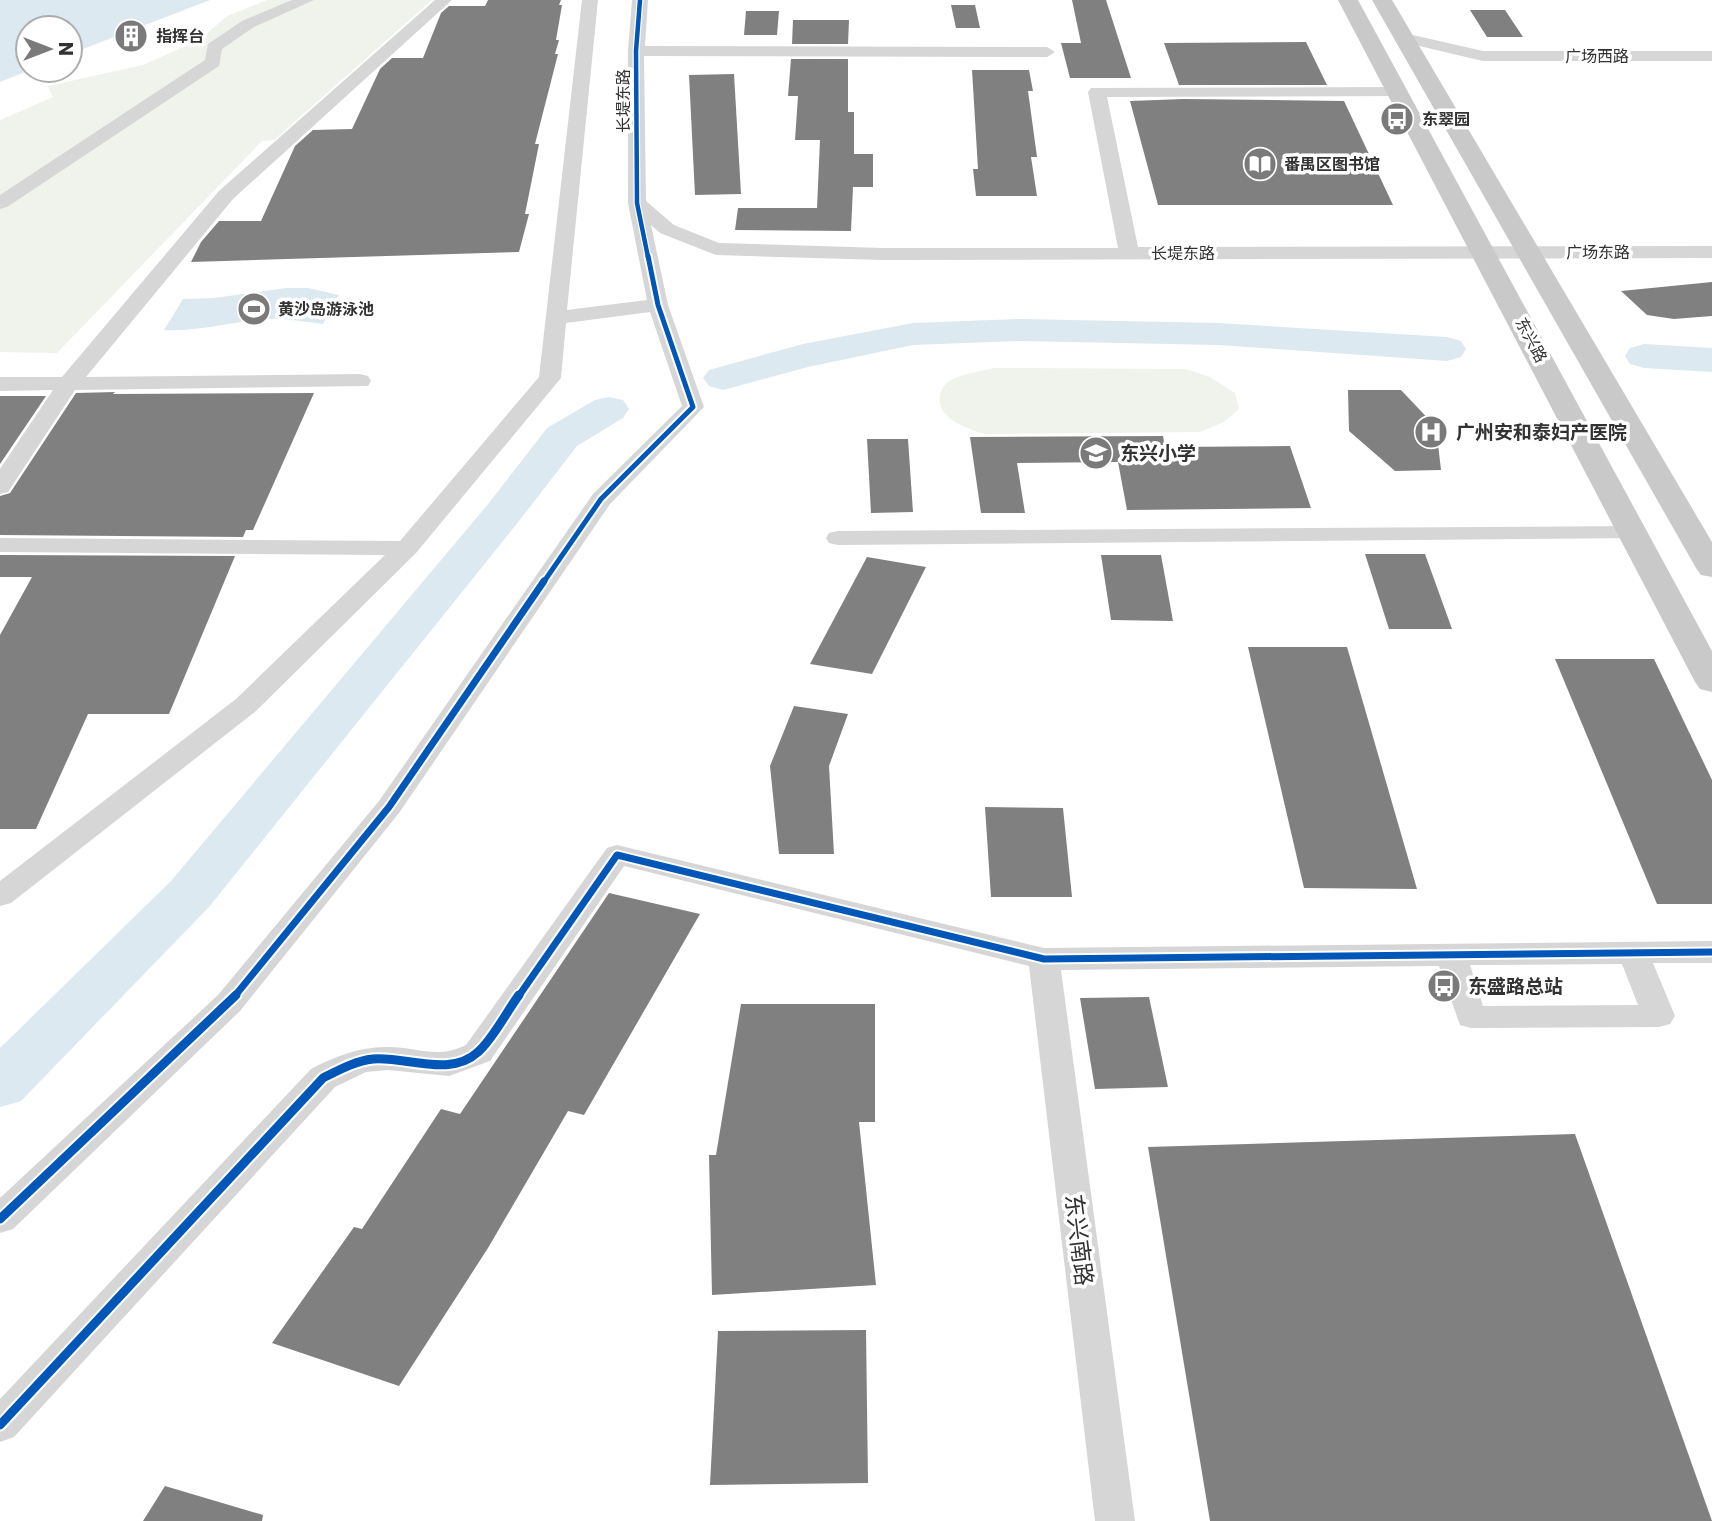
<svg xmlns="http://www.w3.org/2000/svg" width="1712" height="1521" font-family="Poppins,'Noto Sans SC',sans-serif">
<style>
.green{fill:#f0f2ec}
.water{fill:#dde9f0}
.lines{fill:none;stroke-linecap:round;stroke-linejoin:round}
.river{fill:#dde9f0;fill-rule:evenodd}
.building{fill:#808080}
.minor{fill:#d6d6d6;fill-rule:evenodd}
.major{fill:#c9c9c9;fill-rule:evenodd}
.cycleway-far3-casing{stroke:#fff;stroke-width:7}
.cycleway-far2-casing{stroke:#fff;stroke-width:9}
.cycleway-far1-casing{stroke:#fff;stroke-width:11}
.cycleway-casing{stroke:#fff;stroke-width:13}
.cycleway-far3{stroke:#0057b8;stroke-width:4.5}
.cycleway-far2{stroke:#0057b8;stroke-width:5}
.cycleway-far1{stroke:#0057b8;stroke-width:7}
.cycleway{stroke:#0057b8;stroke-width:9}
.labels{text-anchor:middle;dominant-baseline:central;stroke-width:7;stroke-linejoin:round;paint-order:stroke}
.far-poi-label{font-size:16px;font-weight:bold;fill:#323232;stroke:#fff;text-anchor:start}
.far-street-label{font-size:16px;fill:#323232;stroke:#fff}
.poi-label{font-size:19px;font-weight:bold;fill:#323232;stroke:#fff;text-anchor:start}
.near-street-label{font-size:23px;fill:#323232;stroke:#fff}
</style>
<rect width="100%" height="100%" fill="#fff"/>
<g class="green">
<path d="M267 0H432L274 140 262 141 57 353 0 352V120L53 97 48 86 143 65 199 40 227 16Z"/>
<path d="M995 368 1186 369 1210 377 1235 393 1239 409 1224 422 1200 432 985 434C967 429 936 418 940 396 941 389 946 382 953 379 965 373 981 371 995 368Z"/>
</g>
<g class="water">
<path d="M0 0H210L70 54V28H28L30 70 0 82Z"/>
<path d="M286 288H308L339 295 323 324C304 322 287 318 268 319 233 321 200 332 164 330L183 299 214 298Z"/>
</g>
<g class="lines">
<g class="river">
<path d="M1021 319 1219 323 1447 337 1461 341 1466 349 1461 357 1447 361 1219 345 1021 341 913 345 808 367 723 390 709 386 703 378 709 370 803 344 913 323Z"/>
<path d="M1644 344 1712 348V372L1644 368 1630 364 1625 356 1630 348Z"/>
<path d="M609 397 623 400 629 409 623 418 577 446 519 521 209 907 21 1101 0 1107V1048L171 881 489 503 547 428 595 400Z"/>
</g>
</g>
<g class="building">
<path d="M488 0H561L559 5H562L556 40H559L555 54H558L535 144H539L525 214H529L519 252 191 262 201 242 219 221H261L295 146 313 130 352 129 380 69 392 58H423L441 13 449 6H485Z"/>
<path d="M1072 0H1106L1131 78H1070L1061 43H1081Z"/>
<path d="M951 5H975L980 28H956Z"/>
<path d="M1470 10H1505L1523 37H1487Z"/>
<path d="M746 11H779L777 35H744Z"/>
<path d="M793 20H849L848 44H792Z"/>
<path d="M1306 42 1327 85H1179L1164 43Z"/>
<path d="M791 59H848V112H854V154H873V187H853L851 231 735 230 738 208H817L820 140H795L798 96H788Z"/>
<path d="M972 70H1029L1033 91H1028L1037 157H1031L1037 196H976L973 169H978Z"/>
<path d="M734 74 741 194 695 195 689 75Z"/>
<path d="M1184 99 1344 101 1393 205H1158L1130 101Z"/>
<path d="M1712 282V316L1674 319 1647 315 1621 291Z"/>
<path d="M1348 390H1401L1436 427 1441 470 1395 471 1349 431Z"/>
<path d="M115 392 113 394 314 393 253 530H246L243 537 0 535V496L10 493 76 393Z"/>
<path d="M0 396H46L0 464Z"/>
<path d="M1163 436 1165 447 1290 446 1311 508 1127 510 1118 462 1017 463 1025 513H981L970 437Z"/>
<path d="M867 439H908L913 512 871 513Z"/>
<path d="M1365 554H1425L1452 629H1389Z"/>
<path d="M0 555 235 556 169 714H88L36 829H0V635L32 577H0Z"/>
<path d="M1101 555H1161L1173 621 1111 620Z"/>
<path d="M867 557 926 567 872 674 810 664Z"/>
<path d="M1248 647H1347L1417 889 1304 888Z"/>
<path d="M1555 659H1654L1712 780V904H1657Z"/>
<path d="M794 706 848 714 829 766 834 854H779L770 766Z"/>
<path d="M985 807 1063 808 1072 897H991Z"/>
<path d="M609 893 700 914 584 1115 568 1111 488 1248 399 1386 272 1343 354 1227 362 1229 441 1109 460 1114Z"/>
<path d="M1149 997 1168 1087 1095 1089 1080 998Z"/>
<path d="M741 1004H875V1122H859L876 1285 712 1295 709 1155H716Z"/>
<path d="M1575 1134 1712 1521H1210L1148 1147Z"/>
<path d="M866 1330 868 1483 710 1485 718 1331Z"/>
<path d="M165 1486 263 1515 262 1521H143Z"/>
</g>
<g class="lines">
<g class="minor">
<path d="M292 0H314L254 27 222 49 219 66 7 207 0 209V195L205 60 208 44 242 21Z"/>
<path d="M435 0H452L233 199 86 377 360 374 368 376 371 381 368 386 75 390 8 492 0 494V469L53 390 0 391V377H62L219 191Z"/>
<path d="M582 0H598L567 310 647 300 628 203V51L632 0H648L645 46 1047 47 1055 52 1047 57 644 56 646 201 674 225 719 243 883 248H1118L1088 92 1091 88 1397 87 1406 92 1403 96 1107 97 1138 247 1712 246V258L883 260 716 255 660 233 651 225 668 305 704 407 610 504 399 813 240 1011 13 1229 0 1233V1198L218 995 379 801 593 494 682 406 650 312 566 323 561 378 416 553 256 711 11 903 0 906V881L236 699 385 555 0 552V538L400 541 539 377Z"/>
<path d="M1404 33 1483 51H1712V61H1483L1398 41 1396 38Z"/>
<path d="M1633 526 1642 528 1645 533 1642 538 838 545 829 543 826 538 829 533 838 531Z"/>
<path d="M617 845 1044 948 1712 941V963H1653L1675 1016 1670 1024 1659 1027 1471 1028 1460 1025 1439 966 1061 970 1135 1521H1095L1029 966 624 866 490 1061 449 1076 388 1070 366 1072 335 1087 14 1437 0 1442V1399L311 1069C334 1057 359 1047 385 1047 416 1046 436 1060 466 1045L607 848ZM1622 964 1638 1005 1483 1006 1470 965Z"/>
</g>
<g class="major">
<path d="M1338 0H1358L1712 651V692L1700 689 1695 682Z"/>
<path d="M1372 0H1392L1712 542V577L1701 575 1696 568Z"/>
</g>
<defs>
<path id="cycleway-far3" d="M640 0 636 51 637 203 648 257"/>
<path id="cycleway-far2" d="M543 583 601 499 693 407 658 305 648 256"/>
<g id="cycleway-far1">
<path d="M234 997 389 807 544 581"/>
<path d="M518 997 617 855 1044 959 1712 952"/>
</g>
<g id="cycleway">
<path d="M0 1219 236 995"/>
<path d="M0 1425 323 1078C339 1070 355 1061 373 1059 406 1056 450 1078 478 1052 493 1039 507 1011 519 995"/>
</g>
</defs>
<use href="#cycleway-far3" class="cycleway-far3-casing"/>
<use href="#cycleway-far2" class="cycleway-far2-casing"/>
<use href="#cycleway-far1" class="cycleway-far1-casing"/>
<use href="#cycleway" class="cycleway-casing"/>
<use href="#cycleway-far3" class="cycleway-far3"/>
<use href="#cycleway-far2" class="cycleway-far2"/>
<use href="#cycleway-far1" class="cycleway-far1"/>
<use href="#cycleway" class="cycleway"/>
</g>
<defs>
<symbol id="building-disc" viewBox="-11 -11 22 22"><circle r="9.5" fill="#7a7a7a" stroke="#fff"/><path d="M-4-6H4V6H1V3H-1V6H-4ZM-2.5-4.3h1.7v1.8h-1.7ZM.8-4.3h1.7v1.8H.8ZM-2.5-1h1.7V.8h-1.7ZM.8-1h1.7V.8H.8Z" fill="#fff"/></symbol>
<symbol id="bus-disc" viewBox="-11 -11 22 22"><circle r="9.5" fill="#7a7a7a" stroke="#fff"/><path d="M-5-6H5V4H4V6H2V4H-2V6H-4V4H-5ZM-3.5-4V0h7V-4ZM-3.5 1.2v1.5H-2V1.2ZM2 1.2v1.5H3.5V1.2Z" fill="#fff"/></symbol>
<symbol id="library-disc" viewBox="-11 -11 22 22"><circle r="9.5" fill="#7a7a7a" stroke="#fff"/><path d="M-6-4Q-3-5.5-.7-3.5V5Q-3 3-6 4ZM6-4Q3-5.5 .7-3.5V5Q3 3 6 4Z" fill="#fff"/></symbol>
<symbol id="stadium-disc" viewBox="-11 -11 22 22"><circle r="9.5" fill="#7a7a7a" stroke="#fff"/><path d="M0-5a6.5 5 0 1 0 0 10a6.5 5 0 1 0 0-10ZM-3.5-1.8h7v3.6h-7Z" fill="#fff"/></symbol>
<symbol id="hospital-disc" viewBox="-11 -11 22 22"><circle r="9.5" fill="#7a7a7a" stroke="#fff"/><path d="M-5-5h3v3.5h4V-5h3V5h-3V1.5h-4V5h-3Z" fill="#fff"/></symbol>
<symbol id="school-disc" viewBox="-11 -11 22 22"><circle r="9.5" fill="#7a7a7a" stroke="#fff"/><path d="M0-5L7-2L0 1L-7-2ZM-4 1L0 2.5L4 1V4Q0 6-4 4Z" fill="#fff"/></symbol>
</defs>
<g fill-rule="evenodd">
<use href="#building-disc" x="112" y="17" width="38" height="38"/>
<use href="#bus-disc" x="1378" y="100" width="38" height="38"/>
<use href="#library-disc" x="1241" y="145" width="38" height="38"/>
<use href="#stadium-disc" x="235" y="290" width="38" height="38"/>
<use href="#hospital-disc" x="1412" y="413" width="38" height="38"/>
<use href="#school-disc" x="1077" y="434" width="38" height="38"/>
<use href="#bus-disc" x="1425" y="967" width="38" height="38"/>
</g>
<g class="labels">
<g class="far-poi-label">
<text x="156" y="36">指挥台</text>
<text x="1422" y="119">东翠园</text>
<text x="1284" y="164">番禺区图书馆</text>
<text x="278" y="309">黄沙岛游泳池</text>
</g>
<g class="far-street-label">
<text x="1597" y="56">广场西路</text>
<text transform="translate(623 101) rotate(-90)">长堤东路</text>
<text x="1598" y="252">广场东路</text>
<text x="1183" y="253">长堤东路</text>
<text transform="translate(1531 340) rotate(62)">东兴路</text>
</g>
<g class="poi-label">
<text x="1456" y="432">广州安和泰妇产医院</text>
<text x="1120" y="453">东兴小学</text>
<text x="1468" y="986">东盛路总站</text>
</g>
<g class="near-street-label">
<text transform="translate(1079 1240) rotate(83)">东兴南路</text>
</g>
</g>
<g transform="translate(49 49) rotate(90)"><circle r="33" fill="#ffffff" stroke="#adadad" stroke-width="2"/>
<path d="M0-5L12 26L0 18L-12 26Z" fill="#7a7a7a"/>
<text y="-10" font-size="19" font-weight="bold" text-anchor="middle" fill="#323232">N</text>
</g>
</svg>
